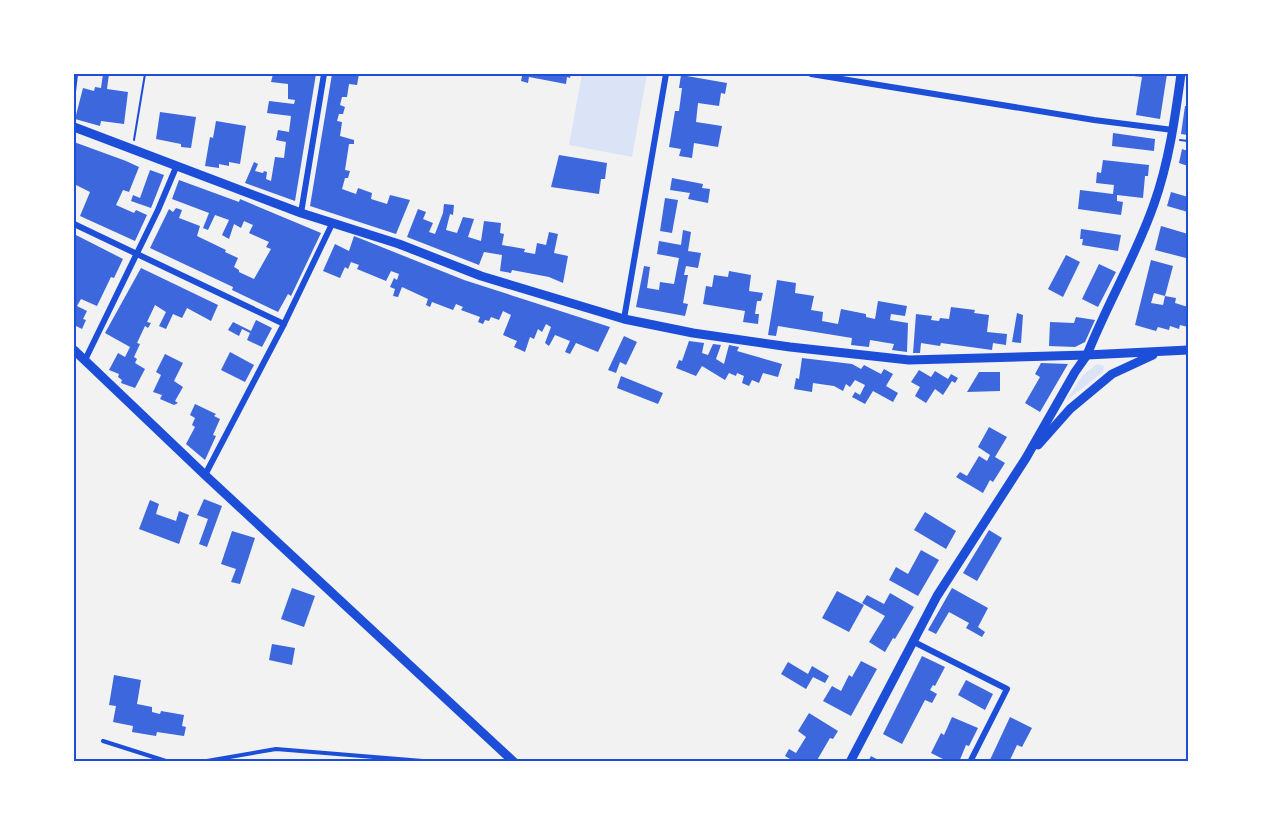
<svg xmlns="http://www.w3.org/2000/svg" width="1262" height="835" font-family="'IBM Plex Sans',sans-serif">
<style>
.green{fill:#dbe4f7}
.building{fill:#3d67dc}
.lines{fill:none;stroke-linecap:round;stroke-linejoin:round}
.path{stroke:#1d4ed8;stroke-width:2}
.service{stroke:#1d4ed8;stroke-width:4}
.minor{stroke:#1d4ed8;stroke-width:6}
.tertiary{stroke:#1d4ed8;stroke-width:9}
.neatline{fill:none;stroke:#1d4ed8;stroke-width:2}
</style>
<rect width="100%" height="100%" fill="#f2f2f2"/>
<g class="green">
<path d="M582 74H647L632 157 569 145Z"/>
<path d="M1097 364 1104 366 1103 372 1066 401 1082 376Z"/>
</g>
<g class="building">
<path d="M103 74H109L107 89 128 92 124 124 101 121 100 126 75 119 83 88 94 91 95 87 101 88Z"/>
<path d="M273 74H316L295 201 245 183 254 162 258 164 255 171 263 173 264 171 267 172 266 179 271 181 275 157 284 158 286 142 276 140 278 130 289 132 291 116 267 113 269 101 294 104 295 100 288 99V84L271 82Z"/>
<path d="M332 74H359L357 85 349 84 347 97H342L340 105 345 107 343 114H339L337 121 342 122 340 136 354 140V144H349L345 170 350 171 348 178H345L342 189 356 194 358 188 372 193 371 199 387 204 390 195 410 200 396 234 310 206Z"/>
<path d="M514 74H571L570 78 567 77 566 84 529 77 528 83 521 81 522 76Z"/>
<path d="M1134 74H1167L1160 119 1136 115 1142 77 1133 76Z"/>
<path d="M681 75 727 83 725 94 721 93 719 106 698 103 696 122 722 126 718 147 694 143 692 158 679 156 681 149 669 147 675 111H679L682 88H679Z"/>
<path d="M1185 106H1188V135L1181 134Z"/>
<path d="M160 112 196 117 191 148 181 147V144L156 139Z"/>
<path d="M216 121 246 126 240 164 229 162V166L219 164V168L205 166 210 137 213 138Z"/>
<path d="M1113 133 1155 139 1154 151 1112 146Z"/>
<path d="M74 142 126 161 139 167 129 192 123 190 116 205 134 213 136 210 147 215 135 241 80 216 90 192 74 184Z"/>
<path d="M1182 149 1188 151V166L1179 163Z"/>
<path d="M559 155 607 163 605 179H601L599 194 551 187Z"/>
<path d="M1103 160 1149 165 1148 176H1145L1143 198 1117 195V201L1123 202 1121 215 1078 209 1080 190 1113 194 1114 185 1096 183 1097 172 1101 173Z"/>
<path d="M150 170 164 175 151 208 131 201 133 195 140 198Z"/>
<path d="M672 178 703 184 702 188 710 189 708 203 688 199 690 193 670 190Z"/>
<path d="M179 180 239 202 240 199 321 233 291 296 288 294 278 312 232 290 233 287 150 248 169 209 173 212 176 208 182 210 179 218 200 226 197 236 226 250 225 252 238 258 234 267 239 270V272L254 279 271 249 266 247 269 242 249 233 253 225 244 221 241 228 234 224 229 239 222 235 229 220 215 215 208 230 203 228 209 213 172 199Z"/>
<path d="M1171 192 1188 197V212L1167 206Z"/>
<path d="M665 198 678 200 672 233 660 231Z"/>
<path d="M444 204 454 205 453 215 450 214 446 230 457 233 463 217 474 219 468 237 481 241 484 221 501 223 500 233 504 234 502 245 525 249 524 252 535 254 537 243 546 245 549 232 558 234 554 253 568 256 563 283 549 277 512 270 511 273 500 271 502 255 484 252 479 265 407 237 418 209 426 212 423 219 433 223 429 232 435 234 443 213Z"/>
<path d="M1161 226 1188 234V249L1186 258 1155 250Z"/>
<path d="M1081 229 1121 235 1118 251 1082 245 1083 239H1080Z"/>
<path d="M683 230 691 232 688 251 701 253 698 268 686 266 684 275H688L683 303 688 304 685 316 636 307 644 266 650 267 647 288 659 290 660 282 674 284 679 258 657 254 659 241 681 245Z"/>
<path d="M74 234 123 259 114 278 111 277 97 306 81 299 77 306 87 311 83 319 86 320 82 329 74 325Z"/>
<path d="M354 236 464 280 610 327 598 352 576 343 570 354 565 352 570 341 555 335 549 346 545 343 551 327 546 324 542 332 538 329 534 339 530 337 525 352 514 347 517 341 503 335 511 315 503 311 499 320 491 317 489 321 485 320 483 324 478 322 480 317 461 310 463 307 456 304 453 310 432 302 430 307 426 305 428 299 402 287 398 297 393 296 395 289 390 287 394 278 397 280 399 274 391 271 386 281 357 269 359 265 351 262 348 269 345 267 340 278 323 271 335 244 349 251Z"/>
<path d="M1066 255 1080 262 1063 297 1048 289Z"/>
<path d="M1151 260 1173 266 1165 296 1154 293 1151 303 1163 305 1165 296 1176 298 1175 303 1188 307V327L1180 325 1179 329 1170 326 1169 330 1158 327 1156 331 1135 325Z"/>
<path d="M1099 264 1116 272 1098 307 1082 299Z"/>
<path d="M141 268 218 305 211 321 187 308 182 318 173 314 166 329 159 326 166 312 155 305 147 322 151 323 148 328 145 326 137 343 140 344 134 357 137 359 135 363 145 369 135 388 121 383 122 380 118 377 119 374 109 370 118 353 125 357 130 347 105 333Z"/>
<path d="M729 271 751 275 749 291 763 293 761 301H757L755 314H759L758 324 743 322 745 311 703 304 706 286 712 287 714 275 728 277Z"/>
<path d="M777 280 796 283 795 293 814 296 811 310 823 312 822 321 838 324 841 309 866 314V317L875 319 878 301 907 306 905 316 891 314 890 320 908 323 907 352 892 350 894 344 870 340 869 347 851 345 852 338 778 326 776 336 768 335Z"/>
<path d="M951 307 975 310 974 313 989 315 987 332 1007 334 1006 345 993 343 992 350 941 343 940 346 921 343 920 353H913L916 314 932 316 931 320 939 321 940 318 949 319Z"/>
<path d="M1017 313 1023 315 1021 343 1012 342Z"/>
<path d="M1076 317 1095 320 1085 342 1075 347 1049 346 1050 322 1074 323Z"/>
<path d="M256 320 272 328 262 347 247 340 250 333 242 329 239 336 228 330 233 322 251 331Z"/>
<path d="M624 336 637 342 626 365 620 362 616 373 608 370Z"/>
<path d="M689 341 704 343 702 353 708 355 713 344 721 345 716 359 724 364 729 345 739 347 737 351 782 364 778 377 763 373 759 383 752 380 749 386 742 383 744 376 737 373 736 376 729 373 725 380 702 366 696 376 676 368 679 360 682 361Z"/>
<path d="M230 352 254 365 245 382 221 370Z"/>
<path d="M165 354 183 363 174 381 183 387 175 401 178 403 174 405 160 399 162 395 153 392 161 375 156 372Z"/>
<path d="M802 358 852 364 861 369 864 365 881 374 884 369 893 374 886 386 898 393 893 402 873 391 865 404 852 397 855 392 860 395 865 385 855 380 850 387 846 384 843 391 834 386 813 383 812 392 794 389 796 378 799 379Z"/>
<path d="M1041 363 1068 364 1040 412 1025 403 1040 377 1035 374Z"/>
<path d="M919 370 931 377 935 371 948 379 951 374 958 378 955 383 952 381 943 395 935 389 926 403 915 396 920 387 911 382Z"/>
<path d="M979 372H1000V391L967 392Z"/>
<path d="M621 376 663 393 658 404 617 388Z"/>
<path d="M195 404 216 414 214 416 220 419 213 435 216 436 205 460 186 444 195 427 192 425 195 418 190 415Z"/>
<path d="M989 427 1007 437 995 457 1005 463 993 482 990 480 983 493 956 477 960 472 967 476 979 456 987 461 990 455 978 447Z"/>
<path d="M204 499 222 506 207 547 199 544 208 519 197 515Z"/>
<path d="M150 500 159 504 156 514 176 521 179 511 189 515 179 544 139 529Z"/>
<path d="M925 512 956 531 946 549 914 530Z"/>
<path d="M989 530 1002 538 977 581 963 573Z"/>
<path d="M232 531 255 538 240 584 231 582 236 569 221 564Z"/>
<path d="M921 550 939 560 918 596 889 580 896 567 908 574Z"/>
<path d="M292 588 315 596 304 627 281 619Z"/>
<path d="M952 588 988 608 978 627 985 632 982 637 966 628 969 623 949 612 936 634 928 630Z"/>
<path d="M837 591 864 605 849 632 822 618Z"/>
<path d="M890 593 914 607 895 639 893 638 885 652 869 642 885 616 862 603 867 595 884 604Z"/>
<path d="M272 644 295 648 292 665 269 660Z"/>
<path d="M922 656 945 667 935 686 933 685 930 690 937 694 932 703 925 700 902 744 883 734Z"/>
<path d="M861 661 877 669 851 716 823 701 832 686 841 691 849 675 852 677Z"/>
<path d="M788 662 808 674 812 666 829 676 825 683 813 677 806 689 781 674Z"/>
<path d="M114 675 141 680 137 704 152 707V712L160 714 161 711 184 715 182 726 186 727 184 736 157 732 156 736 132 732 133 726 113 722 116 706 109 705Z"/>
<path d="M966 680 993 694 985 710 958 695Z"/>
<path d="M809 713 838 731 833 739 830 738 816 762H795L785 756 789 749 796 753 806 737 798 731Z"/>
<path d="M952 717 978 728 969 746 966 745 959 762H949L931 753 941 733 944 735Z"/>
<path d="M1010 717 1032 728 1022 747 1017 745 1009 762H989Z"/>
<path d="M871 756 882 762H868Z"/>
</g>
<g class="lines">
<g class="path">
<path d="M134 140 145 74"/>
<path d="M1180 140 1188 141"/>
</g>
<g class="service">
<path d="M74 92 76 74"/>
<path d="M103 741 169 762"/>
<path d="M201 762 276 749 435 762"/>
</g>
<g class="minor">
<path d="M811 74 1094 120 1173 130"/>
<path d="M301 213 324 74"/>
<path d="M74 224 284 324"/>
<path d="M624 319 666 74"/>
<path d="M85 360 158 210 177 165"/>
<path d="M205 475 284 324 332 224"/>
<path d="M912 641 1007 689 970 762"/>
</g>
<g class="tertiary">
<path d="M74 127 301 213 399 244 481 276 624 319 693 333 790 347 909 360 1087 355 1188 350"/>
<path d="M74 350 205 475 514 762"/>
<path d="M1038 445 1070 409 1112 374 1153 355"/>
<path d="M850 762 937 596 1026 458 1075 372 1087 355C1107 304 1136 256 1154 204 1169 162 1175 118 1181 74"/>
</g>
</g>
<rect width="1262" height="835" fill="none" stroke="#ffffff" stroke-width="150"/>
<rect x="75" y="75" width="1112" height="685" class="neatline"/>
</svg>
